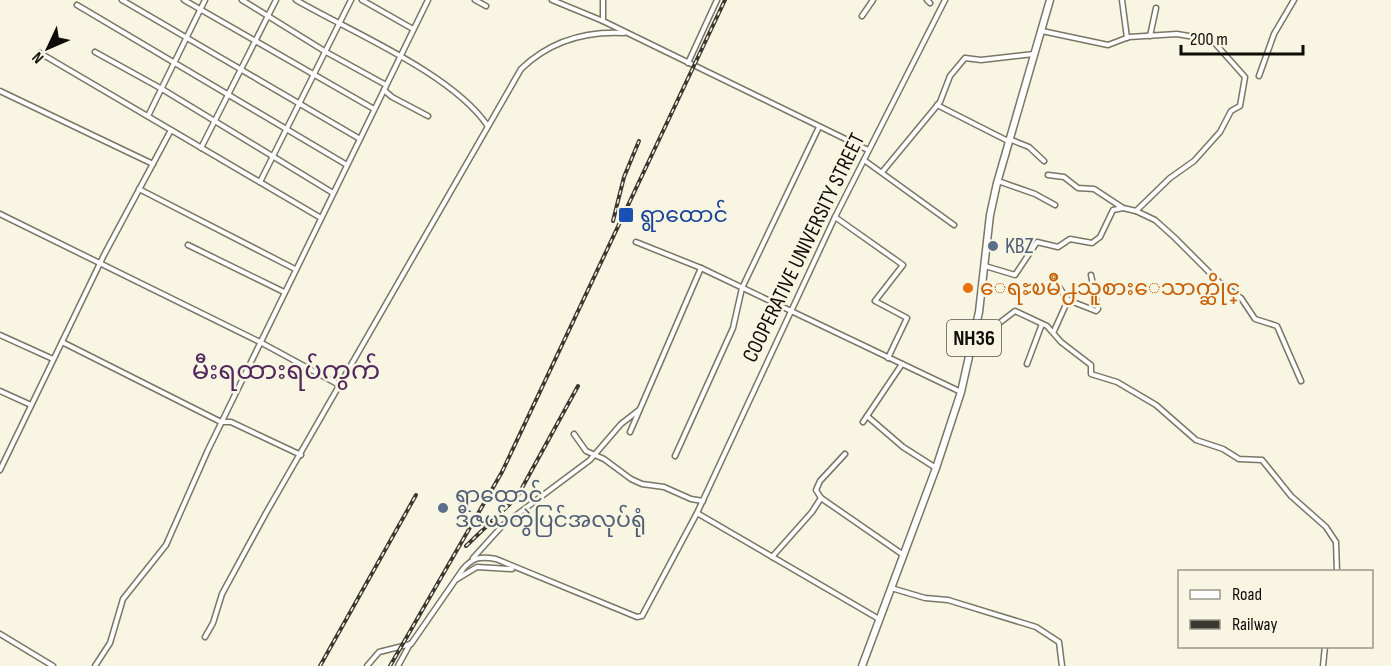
<svg xmlns="http://www.w3.org/2000/svg" width="1391" height="666" font-family="'Sofia Sans Condensed','Noto Sans Myanmar',sans-serif">
<style>
.lines{fill:none;stroke-linecap:round;stroke-linejoin:round}
.minor-casing{stroke:#797666;stroke-width:7}
.highway-casing{stroke:#797666;stroke-width:9}
.minor{stroke:#fff;stroke-width:4}
.highway{stroke:#fff;stroke-width:6}
.rail-casing{stroke:#3b3831;stroke-width:4}
.rail{stroke:#f9f5e3;stroke-width:1.5;stroke-dasharray:4.5;stroke-linecap:butt}
.transit-dot{fill:#1a4fb4;stroke:#f9f5e3;stroke-width:2}
.service-dot{fill:#5c6f8a;stroke:#f9f5e3;stroke-width:2}
.food-dot{fill:#e8710a;stroke:#f9f5e3;stroke-width:2}
.labels{text-anchor:middle;dominant-baseline:central;stroke-width:5;stroke-linejoin:round;paint-order:stroke}
.shield{fill:#f9f5e3;stroke:#545249;stroke-width:1.5}
.shield-label{font-size:21px;font-weight:bold;fill:#0e0c07}
.transit-label{font-size:22px;fill:#164399;stroke:#f9f5e3;text-anchor:start}
.service-label{font-size:22px;fill:#4e5e75;stroke:#f9f5e3;text-anchor:start}
.street-label{font-size:22px;fill:#0e0c07;stroke:#f9f5e3}
.food-label{font-size:22px;fill:#c56008;stroke:#f9f5e3;text-anchor:start}
.quarter-label{font-size:26px;fill:#51285d;stroke:#f9f5e3}
</style>
<rect width="100%" height="100%" fill="#f9f5e3"/>
<g class="lines">
<defs>
<g id="minor">
<path d="M122 0 360 139"/>
<path d="M184 0 374 109"/>
<path d="M242 0 326 52 386 85"/>
<path d="M296 0C353 33 451 73 487 125"/>
<path d="M362 0 413 29"/>
<path d="M475 0 486 6"/>
<path d="M552 0 603 21 868 150"/>
<path d="M603 0V21"/>
<path d="M927 0 930 3"/>
<path d="M1122 0 1127 38"/>
<path d="M77 5 347 165"/>
<path d="M862 16 873 0"/>
<path d="M1150 36 1156 8"/>
<path d="M95 52 162 89 333 193"/>
<path d="M40 53 321 218"/>
<path d="M688 63 717 0"/>
<path d="M1259 76 1274 34 1294 0"/>
<path d="M384 90 392 97 428 116"/>
<path d="M0 91 153 164"/>
<path d="M937 105 1008 141"/>
<path d="M148 116 205 0"/>
<path d="M1009 139 1029 147 1044 161"/>
<path d="M201 148 276 0"/>
<path d="M864 160 954 225"/>
<path d="M883 171 940 102 950 76 965 58 981 60 1034 54"/>
<path d="M1048 175 1064 177 1078 188 1094 189 1123 208"/>
<path d="M998 181 1035 194 1055 205"/>
<path d="M260 182 351 0"/>
<path d="M139 189 295 269"/>
<path d="M1136 211 1155 220 1174 237 1219 282 1241 298 1255 319 1277 326 1301 381"/>
<path d="M0 214 260 342 341 386"/>
<path d="M835 217 903 265 875 301 907 318 888 358"/>
<path d="M636 242 701 268 961 392"/>
<path d="M188 245 284 292"/>
<path d="M985 266 1015 275 1037 242 1058 247 1070 239 1092 243 1100 237 1113 210 1123 208 1136 211 1170 178 1194 161 1220 132 1231 111 1240 106 1245 77 1212 40 1177 34 1129 37 1108 45 1042 31"/>
<path d="M1068 300 1096 311 1098 309 1091 275"/>
<path d="M975 331 985 334 1015 311 1047 326 1061 342 1091 365V374L1117 382 1156 405 1196 440 1223 449 1239 459 1262 460 1291 496 1326 527 1336 542 1337 572"/>
<path d="M1054 331 1068 300 1059 287"/>
<path d="M0 335 53 359"/>
<path d="M62 342 221 422H231L301 455"/>
<path d="M1027 364 1042 324"/>
<path d="M0 391 31 405"/>
<path d="M867 416 903 447 936 468"/>
<path d="M863 422 902 364"/>
<path d="M630 432 701 268"/>
<path d="M574 434 586 451 604 459 631 479 642 484 664 487 691 499 703 501"/>
<path d="M845 454 820 481 816 490 821 498 902 554"/>
<path d="M675 456 733 328 742 288 819 127"/>
<path d="M0 470 104 255 171 130"/>
<path d="M697 513 879 619"/>
<path d="M772 557 812 512 821 498"/>
<path d="M473 558 503 525 590 460 621 424 639 410"/>
<path d="M457 579 477 567 512 569"/>
<path d="M891 588 925 598 948 600 1036 627 1059 642 1062 666"/>
<path d="M0 634 53 666"/>
<path d="M205 637 213 623 222 594 266 513 521 69C549 42 585 31 624 33"/>
<path d="M95 666 110 643 123 599 166 545 208 450 428 0"/>
<path d="M367 666 379 652 411 644 463 569C473 557 481 556 496 559L637 617 642 616 697 513 835 217 945 0"/>
<path d="M398 666 410 644"/>
<path d="M1323 666 1325 646"/>
</g>
<path id="highway" d="M862 666 936 468 961 392 979 312 990 215 997 183 1050 0"/>
</defs>
<use href="#minor" class="minor-casing"/>
<use href="#highway" class="highway-casing"/>
<use href="#minor" class="minor"/>
<use href="#highway" class="highway"/>
<defs>
<g id="rail">
<path d="M613 221 624 177 639 141"/>
<path d="M466 546 517 497 578 386"/>
<path d="M320 666 416 495"/>
<path d="M390 666 502 472 725 0"/>
</g>
</defs>
<use href="#rail" class="rail-casing"/>
<use href="#rail" class="rail"/>
</g>
<rect class="transit-dot" x="618" y="207" width="16" height="16" rx="3"/>
<g class="service-dot">
<circle cx="993" cy="246" r="6"/>
<circle cx="443" cy="508" r="6"/>
</g>
<circle class="food-dot" cx="968" cy="288" r="6"/>
<g class="labels">
<rect class="shield" x="947" y="320" width="54" height="36" rx="4.5"/>
<g class="shield-label">
<text x="974" y="338">NH36</text>
</g>
<g class="transit-label">
<text x="640" y="215">ရွာထောင်</text>
</g>
<g class="service-label">
<text x="1005" y="246">KBZ</text>
<text x="455" y="495">ရွာထောင်<tspan x="455" dy="25">ဒီဇယ်တွဲပြင်အလုပ်ရုံ</tspan></text>
</g>
<g class="street-label">
<text transform="translate(804 248) rotate(-64)">COOPERATIVE UNIVERSITY STREET</text>
</g>
<g class="food-label">
<text x="980" y="288">ေရႊၿမိဳ႕သူစားေသာက္ဆိုင္</text>
</g>
<g class="quarter-label">
<text x="286" y="371">မီးရထားရပ်ကွက်</text>
</g>
</g>
<rect x="1178" y="570" width="195" height="78" fill="#f9f5e3" stroke="#9b988b" stroke-width="1.5"/>
<rect x="1190" y="590" width="30" height="9" fill="#ffffff" stroke="#9b988b" stroke-width="1.5"/>
<text x="1232" y="600" font-size="18" fill="#0e0c07">Road</text>
<rect x="1190" y="620" width="30" height="9" fill="#3b3831" stroke="#9b988b" stroke-width="1.5"/>
<text x="1232" y="630" font-size="18" fill="#0e0c07">Railway</text>
<g transform="translate(48 48) rotate(226)" stroke="#f9f5e3" stroke-width="4.5" paint-order="stroke">
<path d="M0-4.5L10 22L0 15L-10 22Z" fill="#0e0c07"/>
<text y="-9" font-size="16" font-weight="bold" text-anchor="middle" fill="#0e0c07">N</text>
</g>
<path d="M1181 45v9h122v-9" fill="none" stroke="#0e0c07" stroke-width="3"/>
<text x="1190" y="45" font-size="18" fill="#0e0c07" stroke="#f9f5e3" stroke-width="4.5" paint-order="stroke">200 m</text>
</svg>
